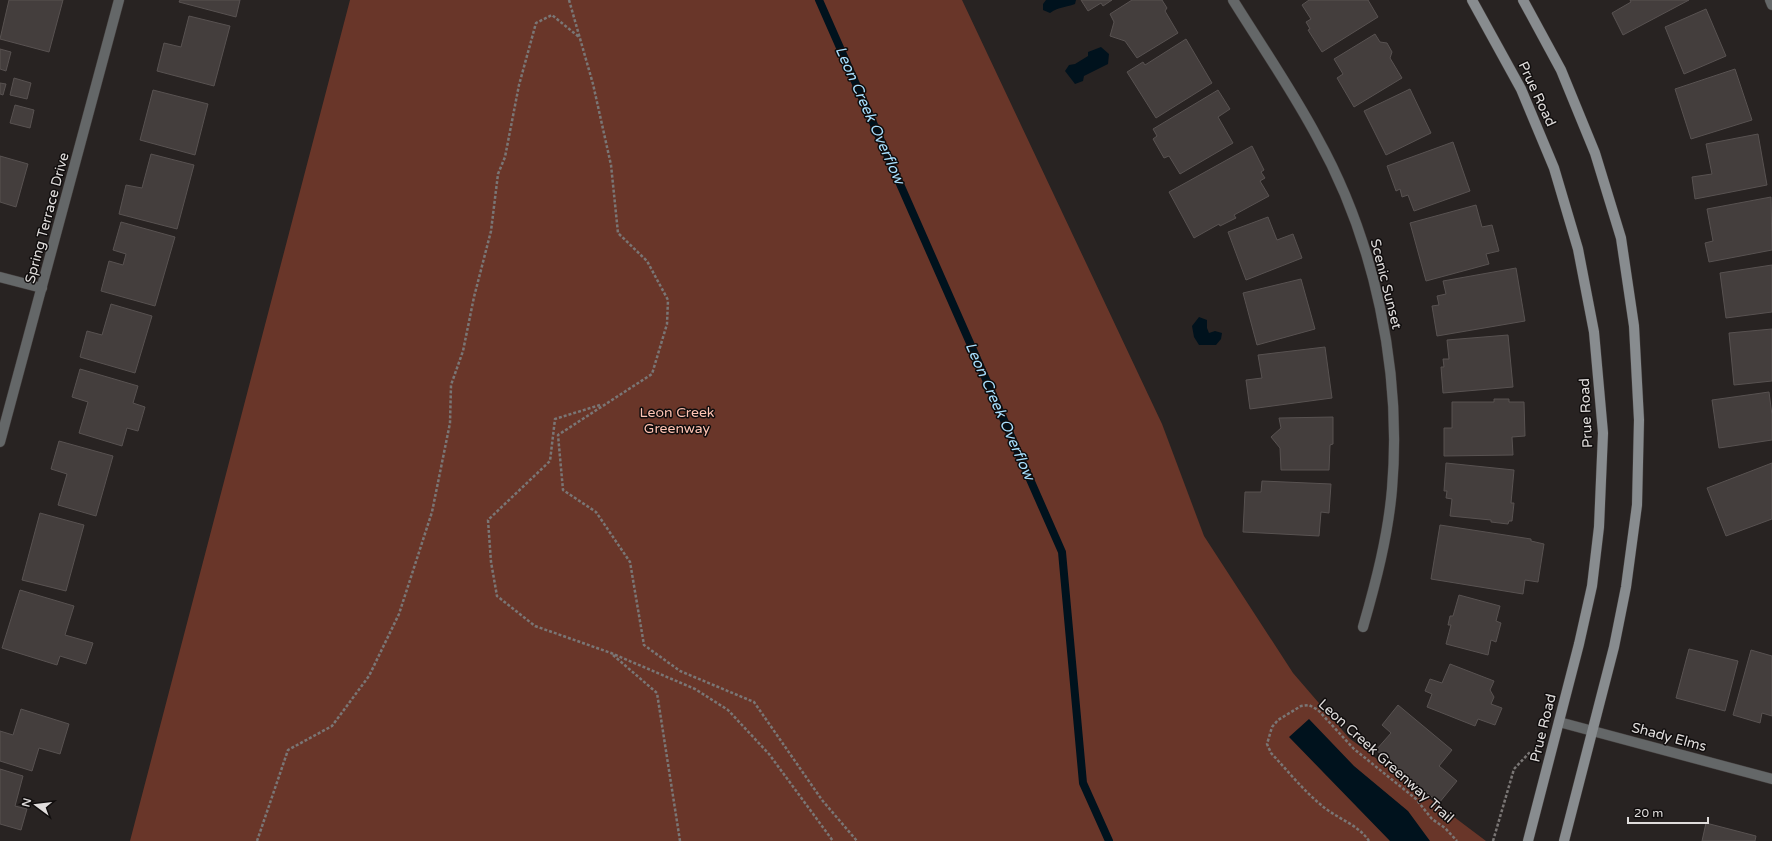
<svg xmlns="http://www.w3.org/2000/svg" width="1772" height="841" font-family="'Varela Round',sans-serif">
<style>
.green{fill:#693629}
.water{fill:#00121d}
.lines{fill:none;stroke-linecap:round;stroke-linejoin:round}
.stream{stroke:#00121d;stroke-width:8}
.building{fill:#443e3d;stroke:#585251}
.minor-casing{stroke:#423d3c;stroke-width:11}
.secondary-casing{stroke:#423d3c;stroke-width:11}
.path{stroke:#7a7675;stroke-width:2.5;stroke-dasharray:3 2;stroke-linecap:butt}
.minor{stroke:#646768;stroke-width:10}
.secondary{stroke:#888c8f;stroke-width:10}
.labels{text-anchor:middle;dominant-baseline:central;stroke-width:3;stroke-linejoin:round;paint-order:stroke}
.street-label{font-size:14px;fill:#e0dddc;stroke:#100d0d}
.park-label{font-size:14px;fill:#ffc4b4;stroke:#100d0d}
.water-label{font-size:15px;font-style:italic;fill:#a7defd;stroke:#100d0d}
</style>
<rect width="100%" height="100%" fill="#282322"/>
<path class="green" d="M350 0H962L1162 424 1204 536 1293 673 1349 738 1486 841H130Z"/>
<g class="water">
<path d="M1046 0H1076L1075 4C1065 8 1060 6 1050 13L1043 10V4Z"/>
<path d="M1101 47 1109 54 1108 64 1084 76 1083 81 1075 84 1065 71 1069 65 1075 64 1088 56V52Z"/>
<path d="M1199 317 1207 320V328L1209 333 1215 331 1222 333 1221 339 1216 345H1199L1194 337 1192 326Z"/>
<path d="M1309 719 1354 766 1408 811 1430 841H1390L1289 737Z"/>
</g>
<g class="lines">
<path class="stream" d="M819 0 1062 552 1083 783 1109 841"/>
</g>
<g class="building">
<path d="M9 0H63L49 52 0 39Z"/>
<path d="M180 0H240L236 17 179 2Z"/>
<path d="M1081 0H1112L1103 6 1101 3 1088 11Z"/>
<path d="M1132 0H1162L1167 8 1165 11 1178 33 1137 58 1125 41 1110 36 1114 22 1110 14Z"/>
<path d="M1309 0H1368L1378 17 1322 52 1308 30 1310 29 1306 22 1311 19 1302 5Z"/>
<path d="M1630 0H1689L1623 35 1612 13 1631 2Z"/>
<path d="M1706 9 1726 56 1684 74 1665 27Z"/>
<path d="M189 16 230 26 214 86 157 71 164 43 181 47Z"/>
<path d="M1375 34 1380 42 1387 43 1392 52 1390 58 1402 78 1354 107 1337 78 1343 74 1334 59Z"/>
<path d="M1186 39 1212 83 1156 118 1127 72 1143 62 1145 65Z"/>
<path d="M0 49 11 52 6 71 0 69Z"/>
<path d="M1735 69 1752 120 1691 139 1675 89Z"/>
<path d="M14 78 31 83 27 99 10 95Z"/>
<path d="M0 83 6 84 3 95 0 94Z"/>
<path d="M1410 89 1431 133 1386 155 1364 111Z"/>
<path d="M153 90 208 104 195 155 140 140Z"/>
<path d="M1218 90 1230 109 1218 117 1233 143 1180 174 1169 156 1164 158 1153 139 1157 136 1153 129Z"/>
<path d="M15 105 34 110 30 128 10 123Z"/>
<path d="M1758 134 1767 185 1695 199 1692 177 1712 174 1706 144Z"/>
<path d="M1453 142 1470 191 1414 211 1408 195 1402 197 1400 189 1396 191 1387 166Z"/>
<path d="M1252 146 1264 170 1261 172 1265 178 1260 181 1269 196 1234 215 1236 218 1220 226 1219 224 1194 238 1169 192Z"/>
<path d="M151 154 194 165 177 229 119 214 126 185 142 188Z"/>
<path d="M0 156 28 164 16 207 0 202Z"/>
<path d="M1771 197 1772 250 1709 262 1705 243 1713 241 1707 209Z"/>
<path d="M1476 205 1482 227 1492 225 1499 251 1486 254 1489 264 1426 281 1410 223Z"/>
<path d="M1268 217 1277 240 1293 234 1302 258 1246 280 1228 232Z"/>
<path d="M121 222 175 237 155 306 101 291 109 261 123 265 126 254 113 250Z"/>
<path d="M1772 265V312L1726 318 1720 273Z"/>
<path d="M1516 268 1525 321 1437 336 1432 306 1439 305 1437 296 1446 294 1443 281Z"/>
<path d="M1301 279 1315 329 1257 345 1243 293Z"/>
<path d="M111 304 152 316 135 373 80 357 87 331 102 335Z"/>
<path d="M1772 329V381L1734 385 1729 333Z"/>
<path d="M1508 335 1513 387 1443 393 1441 367H1444L1443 359H1449L1447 340Z"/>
<path d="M1325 347 1332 398 1250 409 1246 380 1262 378 1258 355Z"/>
<path d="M80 369 138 386 133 403 145 407 138 431 127 428 122 446 79 433 88 402 72 397Z"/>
<path d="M1769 392 1772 415V440L1719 448 1712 400Z"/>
<path d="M1494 399H1509V402H1524L1525 436 1512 437 1513 455 1444 456V428H1452V402H1494Z"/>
<path d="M1333 417V444L1330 445 1329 470H1281L1280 448 1271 437 1281 428 1279 418Z"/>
<path d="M59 441 113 456 96 516 58 505 67 474 51 469Z"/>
<path d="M1446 463 1514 470 1511 503H1514L1512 521H1509L1508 524 1491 522V520L1450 516 1452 499 1446 498 1447 491H1444Z"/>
<path d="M1772 463V519L1726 536 1707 488Z"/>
<path d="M1262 481 1331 484 1329 513 1321 512 1319 536 1243 532 1245 492H1261Z"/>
<path d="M40 513 84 525 66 591 22 580Z"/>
<path d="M1440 525 1531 539V541L1544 544 1538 582 1525 580 1523 594 1431 579Z"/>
<path d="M20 590 74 606 65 635 93 643 86 664 60 656 57 665 2 648Z"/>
<path d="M1459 595 1500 606 1496 621 1501 623 1496 642 1491 640 1488 655 1446 644 1451 625H1448L1450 616H1453Z"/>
<path d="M1689 649 1738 661 1725 711 1676 698Z"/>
<path d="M1751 650 1772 656V716L1762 713 1760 723 1733 715Z"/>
<path d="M1450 664 1494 681 1490 690 1494 697 1491 704 1502 708 1495 725 1478 719 1475 726 1427 707 1432 694 1425 691 1430 679 1442 683Z"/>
<path d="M1398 705 1452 750 1439 766 1457 781 1439 803 1376 750 1391 733 1382 725Z"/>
<path d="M21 709 69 724 60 754 39 748 32 771 0 761V731L13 735Z"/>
<path d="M0 769 23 776 15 806 27 809 21 830 0 824Z"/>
<path d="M1706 823 1756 836 1755 841H1702Z"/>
</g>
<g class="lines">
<defs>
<g id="minor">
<path d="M1233 0C1261 45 1292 90 1317 137 1375 241 1402 371 1392 489 1388 536 1376 582 1363 627"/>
<path d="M1770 0 1772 5"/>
<path d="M0 277 42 288"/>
<path d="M0 442 119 0"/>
<path d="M1559 722 1772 779"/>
</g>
<g id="secondary">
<path d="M1472 0 1521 89 1554 168 1578 249 1594 332 1603 433 1599 527 1592 586 1579 644 1528 841"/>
<path d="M1523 0 1561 70 1595 153 1621 238 1634 326 1639 420 1637 505 1626 587 1614 647 1564 841"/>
</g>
</defs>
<use href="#minor" class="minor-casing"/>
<use href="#secondary" class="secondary-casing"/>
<g class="path">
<path d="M569 0 593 84 611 165 618 233 647 261 668 300 667 324 652 374 558 435 563 490 596 512 630 562 644 645 680 671 754 702 822 800 857 841"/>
<path d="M600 405 555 419 550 461 488 520 491 562 497 596 535 626 611 653 695 689 728 710 769 754 833 841"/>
<path d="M613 655 657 693 680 841"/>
<path d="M257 841 288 750 332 726 369 676 399 614 432 512 450 423 451 385 463 351 474 297 491 231 498 174 505 157 519 85 536 23 552 15 579 37"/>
<path d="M1369 841C1358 824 1335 818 1320 804 1302 789 1287 770 1271 753L1267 744 1272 727 1278 720 1301 706 1309 705 1318 710 1354 749 1416 799 1432 819 1445 828 1457 841"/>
<path d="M1493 841 1514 769 1531 751"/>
</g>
<use href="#minor" class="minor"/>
<use href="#secondary" class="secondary"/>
</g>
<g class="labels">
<g class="street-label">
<text transform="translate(1537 94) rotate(65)">Prue Road</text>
<text transform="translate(47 218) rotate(-75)">Spring Terrace Drive</text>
<text transform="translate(1386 284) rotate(76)">Scenic Sunset</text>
<text transform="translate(1586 413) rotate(-93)">Prue Road</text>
<text transform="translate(1543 728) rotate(-76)">Prue Road</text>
<text transform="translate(1669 737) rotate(15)">Shady Elms</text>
<text transform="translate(1386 761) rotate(42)">Leon Creek Greenway Trail</text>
</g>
<g class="park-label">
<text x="677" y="412">Leon Creek<tspan x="677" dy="16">Greenway</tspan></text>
</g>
<g class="water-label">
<text transform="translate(870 115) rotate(66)">Leon Creek Overflow</text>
<text transform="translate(1000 411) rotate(66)">Leon Creek Overflow</text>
</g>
</g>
<g transform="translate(36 805) rotate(285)" stroke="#100d0d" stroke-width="3" paint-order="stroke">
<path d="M0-3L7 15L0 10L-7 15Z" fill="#e0dddc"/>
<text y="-6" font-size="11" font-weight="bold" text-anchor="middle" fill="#e0dddc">N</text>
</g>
<path d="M1628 817v6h80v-6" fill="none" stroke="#e0dddc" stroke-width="2"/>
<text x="1634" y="817" font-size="12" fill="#e0dddc" stroke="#100d0d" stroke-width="3" paint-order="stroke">20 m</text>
</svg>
